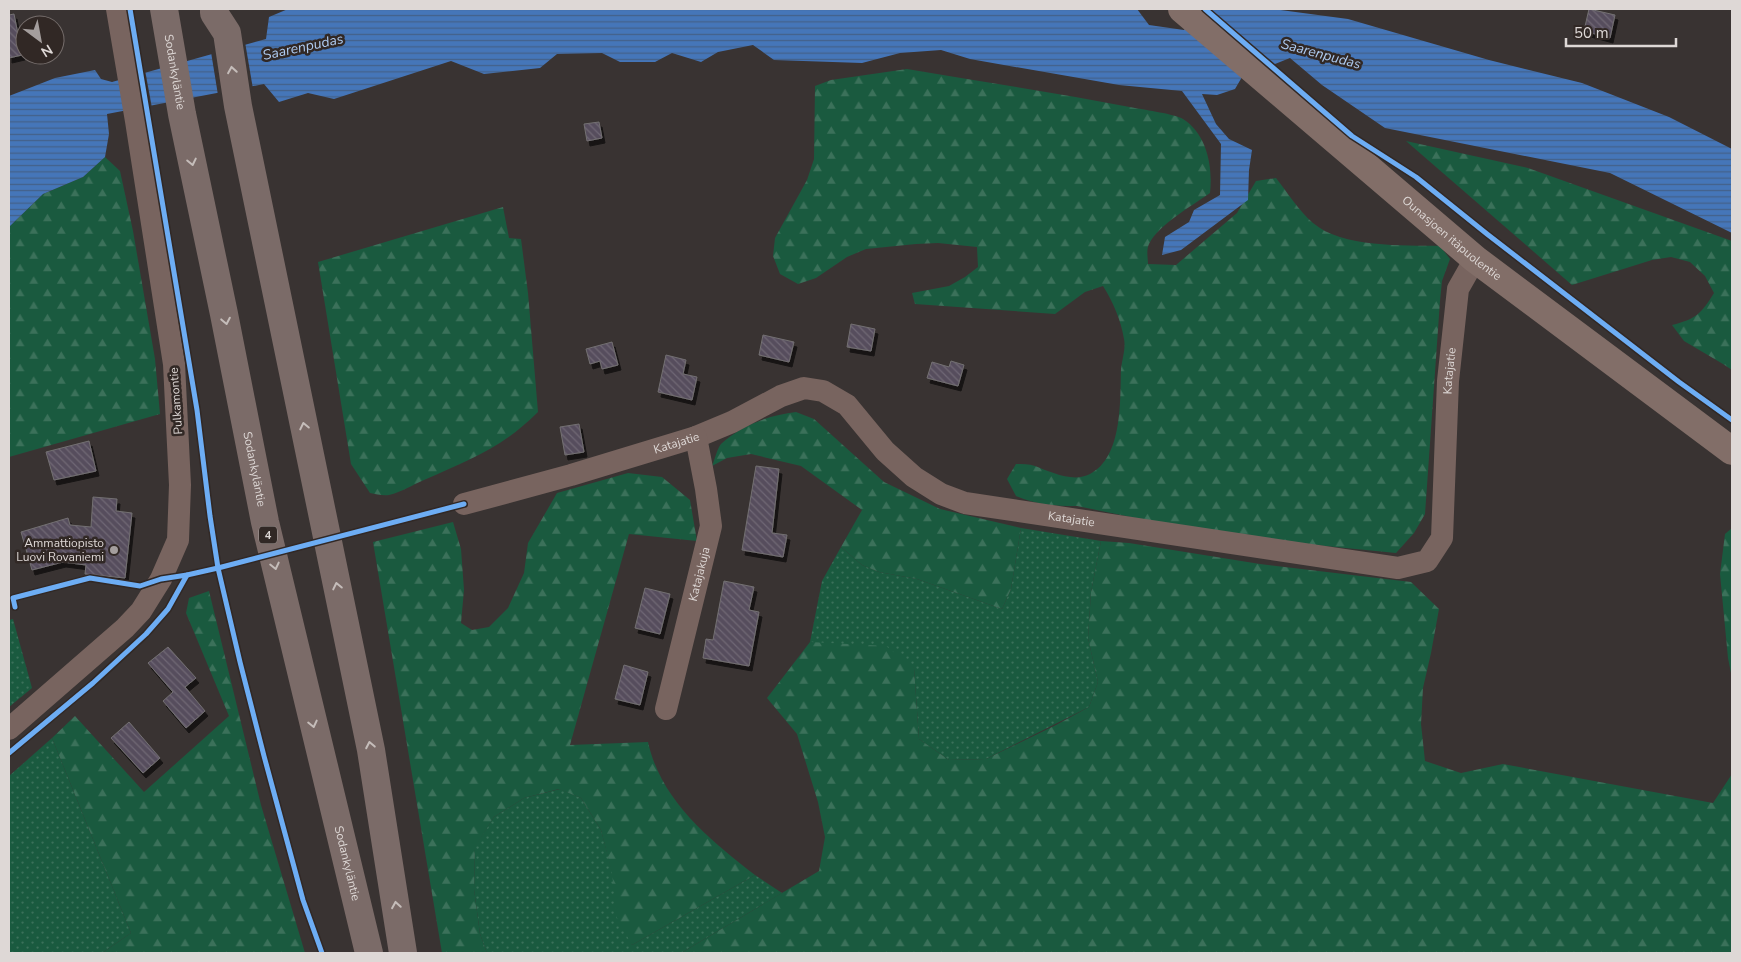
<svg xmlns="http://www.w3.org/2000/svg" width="1741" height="962" font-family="'Nunito Sans',sans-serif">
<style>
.grass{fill:url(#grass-dots)}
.forest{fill:url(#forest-firs)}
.water{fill:url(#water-rules)}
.pier{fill:#393332}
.building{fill:url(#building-back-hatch);stroke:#737072;filter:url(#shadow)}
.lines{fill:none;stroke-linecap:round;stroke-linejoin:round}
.minor{stroke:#78645f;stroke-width:22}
.major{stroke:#826e68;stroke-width:28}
.highway{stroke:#7b6b68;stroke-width:28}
.cycleway-casing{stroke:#312825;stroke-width:8}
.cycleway{stroke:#6dadf4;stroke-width:5}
.oneway{stroke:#c5bdba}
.poi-dot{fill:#a49e9d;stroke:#312825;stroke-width:2}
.labels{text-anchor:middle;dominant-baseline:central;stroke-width:5;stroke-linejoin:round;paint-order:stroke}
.shield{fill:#312825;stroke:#aaa3a1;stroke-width:1}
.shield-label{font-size:11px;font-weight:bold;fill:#ded8d6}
.street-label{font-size:12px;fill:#ded8d6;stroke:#312825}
.poi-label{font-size:12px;fill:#ded8d6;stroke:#312825;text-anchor:end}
.water-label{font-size:14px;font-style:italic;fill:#afccf2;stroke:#312825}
</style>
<defs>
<pattern id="grass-dots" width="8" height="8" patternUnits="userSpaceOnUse" patternTransform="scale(1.25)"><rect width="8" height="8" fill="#1a5a3f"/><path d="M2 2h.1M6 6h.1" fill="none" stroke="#3b715a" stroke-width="1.8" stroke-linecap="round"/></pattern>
<pattern id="forest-firs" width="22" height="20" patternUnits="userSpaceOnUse" patternTransform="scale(1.25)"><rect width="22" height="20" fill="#1a5a3f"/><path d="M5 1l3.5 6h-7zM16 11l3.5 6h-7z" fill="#3b715a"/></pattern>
<pattern id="water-rules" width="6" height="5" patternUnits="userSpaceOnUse" patternTransform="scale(1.25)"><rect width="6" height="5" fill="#4576b9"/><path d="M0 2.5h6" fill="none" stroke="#446189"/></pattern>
<pattern id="building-back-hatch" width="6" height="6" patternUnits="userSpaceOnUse" patternTransform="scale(1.25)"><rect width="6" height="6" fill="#574e5d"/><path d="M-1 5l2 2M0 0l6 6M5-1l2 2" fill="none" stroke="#6f6774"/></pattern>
<filter id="shadow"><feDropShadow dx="3" dy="5" stdDeviation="0" flood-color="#0009"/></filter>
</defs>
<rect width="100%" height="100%" fill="#393332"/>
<g class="grass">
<path d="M1021 528 1101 541 1091 592 1088 638 1098 682 1089 707 986 759 949 760 919 739 914 668 810 642 822 581 841 547 862 565 879 572 917 579 1002 609 1011 589Z"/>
<path d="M13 619 32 688 9 707V620Z"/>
<path d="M52 738 131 933 102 953H10L9 951V776Z"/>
<path d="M560 789 581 798 601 830 632 945 755 875 782 893 681 953H487L480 934 474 889 475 846 494 817 524 798Z"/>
</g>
<g class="forest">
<path d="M907 69C983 82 1059 93 1135 108 1145 110 1175 114 1183 119 1207 134 1213 167 1210 193 1192 206 1159 224 1149 244 1146 250 1148 259 1148 264L1176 265 1237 213 1256 181 1276 178C1288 193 1298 210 1313 223 1342 248 1403 245 1440 246L1450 259 1442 281 1440 301 1425 514 1414 533 1396 553 1224 536 1077 506C1054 506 1037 505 1016 496L1007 479 1016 464C1022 464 1029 464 1035 466 1051 472 1073 483 1090 474 1123 457 1120 400 1121 369 1122 360 1126 348 1124 339 1121 320 1113 302 1103 286L1085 292 1055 314 915 304 912 293 949 286 965 277 978 267 977 247 938 243 916 244 866 249 847 257 816 278 798 284 780 274 773 256 775 238 807 180 814 159 815 86 831 80Z"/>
<path d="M1406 141 1528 168 1732 241V370L1723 364 1684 341 1672 325C1696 319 1701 314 1714 293L1705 276 1690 262 1671 257 1652 260 1572 285Z"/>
<path d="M105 157 120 171 133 231 155 359 160 414 9 457V227L43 194 83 177Z"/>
<path d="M503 207 509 238 521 239 528 293 538 412C502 448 469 460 424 480 412 485 402 492 389 495 383 496 376 494 370 493L351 464 318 262Z"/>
<path d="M796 412 814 419 884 482 940 509 1021 528 1011 589 1002 609 917 579 879 572 862 565 841 547 862 510 801 466 751 454 727 458 712 466C715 459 717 449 721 444 741 425 770 415 796 412Z"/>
<path d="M628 473 662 477 690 500 697 541 629 534 570 745 648 742C661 801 710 840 755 875L632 945 617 918 612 873 601 830 581 798 559 789 524 798 494 817 475 847 474 889 480 934 487 953H442L373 542 453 522 461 549 464 590 461 623 472 630 489 627 508 608 524 573 528 543 557 493Z"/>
<path d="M1732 528V678L1728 658 1720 574 1725 534Z"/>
<path d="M1101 541 1129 543 1260 564 1411 582 1439 609 1431 653 1423 688 1421 724 1425 761 1461 773 1503 764 1713 803 1732 774V768V953H681L819 871 825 837 818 802 797 734 767 698 810 642 886 646 914 668 919 739 949 760 986 759 1056 725 1089 707 1098 682 1088 638 1091 592Z"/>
<path d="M209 591 261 805 305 953H102L131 933 52 738 75 716 144 792 229 716 186 613 189 598Z"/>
</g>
<path class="water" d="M288 9H1137L1149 25 1184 30 1204 9H1273L1348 19 1489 60 1582 83 1669 117 1732 149V233L1610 173 1385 128 1322 85 1290 58 1242 77 1235 89 1217 95 1202 94 1216 124 1229 139 1252 150 1249 170 1248 200 1181 250 1162 255 1165 237 1189 222 1194 210 1220 195 1221 144 1182 91 1119 85 970 59 941 50 900 53 862 63 774 60 753 45 718 52 701 62 672 53 655 62H620L602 53 557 54 540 68 484 74 451 61 334 99 308 93 279 102 264 84 107 114 109 134 105 157 83 177 43 194 9 227V96L55 78 95 70 101 79 112 82 266 39 269 17Z"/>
<g class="pier">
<path d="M245 42 253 89 218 95 211 52Z"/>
<path d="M145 70 152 108 126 113 119 77Z"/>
</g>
<g class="building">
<path d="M1589 9 1615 15 1610 38 1584 31Z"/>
<path d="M14 14 22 55 9 58V15Z"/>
<path d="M599 122 602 138 587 141 584 124Z"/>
<path d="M851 324 875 329 871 351 847 347Z"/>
<path d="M763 335 794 342 789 362 759 355Z"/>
<path d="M612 342 618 365 602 369 600 361 590 364 586 349Z"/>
<path d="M666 355 686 360 683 374 697 377 692 400 658 392Z"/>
<path d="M951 361 964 365 958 386 927 378 932 362 949 367Z"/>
<path d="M579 424 584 452 565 455 560 427Z"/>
<path d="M89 441 96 471 54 480 46 452Z"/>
<path d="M756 466 779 469 772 533 787 535 783 557 742 550Z"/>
<path d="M93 497 117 499 116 511 132 513 125 578 85 574 86 565 63 562 32 570 21 532 68 518 70 525 91 527Z"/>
<path d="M724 581 754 587 749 610 759 612 749 666 703 658 706 639 713 640Z"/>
<path d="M645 588 670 594 660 634 635 628Z"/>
<path d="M168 647 196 678 185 687 205 711 186 728 163 701 173 692 148 663Z"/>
<path d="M624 665 648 672 640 705 615 699Z"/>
<path d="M129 722 160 758 143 773 111 738Z"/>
</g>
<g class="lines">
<g class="minor">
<path id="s1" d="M464 504 571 475 696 437 732 422 781 396 804 388 823 391 847 405 885 451 914 477 941 494 965 503 1398 568 1427 561 1442 538 1448 381 1458 289 1475 259"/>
<path id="s2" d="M666 709 711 526 706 489 696 437"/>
<path d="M9 729 125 628 141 611 161 579 178 540 180 485 174 364 136 121 117 9"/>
</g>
<path class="major" id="s3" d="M1182 9 1475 259 1732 451"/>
<g class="highway">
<path id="s4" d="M164 9 182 114 224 314 265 522 369 953"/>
<path d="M214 9V13L227 33 238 106 371 750 403 953"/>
</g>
<defs>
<g id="cycleway">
<path d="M130 9 197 410 210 516 218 568 240 662 264 756 303 900 322 953"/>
<path d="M1205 9 1352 136 1416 177 1487 234 1679 382 1732 420"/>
<path d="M15 607 13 598 90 578 140 586 161 579 187 575 218 568 464 504"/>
<path d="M9 753 93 683 146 634 168 609 187 575"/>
</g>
</defs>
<use href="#cycleway" class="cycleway-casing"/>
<use href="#cycleway" class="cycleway"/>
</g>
<defs><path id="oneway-chevron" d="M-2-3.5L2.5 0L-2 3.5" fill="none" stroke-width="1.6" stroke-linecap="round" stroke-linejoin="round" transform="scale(1.25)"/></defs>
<g class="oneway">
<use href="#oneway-chevron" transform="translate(232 70) rotate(-99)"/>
<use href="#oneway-chevron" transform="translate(192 162) rotate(78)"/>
<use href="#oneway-chevron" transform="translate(226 321) rotate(79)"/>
<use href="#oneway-chevron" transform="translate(304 426) rotate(-102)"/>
<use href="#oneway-chevron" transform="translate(275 566) rotate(77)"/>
<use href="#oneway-chevron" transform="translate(337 586) rotate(-102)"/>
<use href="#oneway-chevron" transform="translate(313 724) rotate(77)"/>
<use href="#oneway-chevron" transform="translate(370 745) rotate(-101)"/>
<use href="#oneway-chevron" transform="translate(396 905) rotate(-99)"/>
</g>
<circle class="poi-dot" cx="114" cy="550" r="5"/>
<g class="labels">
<rect class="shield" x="259" y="526.5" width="18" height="17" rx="4"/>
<g class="shield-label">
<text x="268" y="535">4</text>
</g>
<g class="street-label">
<text stroke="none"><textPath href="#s4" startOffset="64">Sodankyläntie</textPath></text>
<text stroke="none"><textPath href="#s3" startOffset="354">Ounasjoen itäpuolentie</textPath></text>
<text stroke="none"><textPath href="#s1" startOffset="1226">Katajatie</textPath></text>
<text transform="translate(176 401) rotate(-94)">Pulkamontie</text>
<text stroke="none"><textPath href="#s1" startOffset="221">Katajatie</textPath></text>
<text stroke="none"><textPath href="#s4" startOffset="469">Sodankyläntie</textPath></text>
<text stroke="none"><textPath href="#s1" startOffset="671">Katajatie</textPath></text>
<text stroke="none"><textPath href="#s2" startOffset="139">Katajakuja</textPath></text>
<text stroke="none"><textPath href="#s4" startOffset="874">Sodankyläntie</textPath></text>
</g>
<g class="poi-label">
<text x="104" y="543">Ammattiopisto<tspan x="104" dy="14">Luovi Rovaniemi</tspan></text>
</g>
<g class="water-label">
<text transform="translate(303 47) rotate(-12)">Saarenpudas</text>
<text transform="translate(1321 54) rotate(15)">Saarenpudas</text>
</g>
</g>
<rect width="1741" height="962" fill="none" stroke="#ded8d6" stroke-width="20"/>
<g transform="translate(40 40) rotate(148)"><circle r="24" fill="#312825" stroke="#766e6c"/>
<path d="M0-4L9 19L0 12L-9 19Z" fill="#a49e9d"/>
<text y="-8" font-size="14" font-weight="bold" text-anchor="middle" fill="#ded8d6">N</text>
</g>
<path d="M1566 38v8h110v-8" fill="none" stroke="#ded8d6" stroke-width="2.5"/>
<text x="1574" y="38" font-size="15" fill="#ded8d6" stroke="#312825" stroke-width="4" paint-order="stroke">50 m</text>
</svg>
